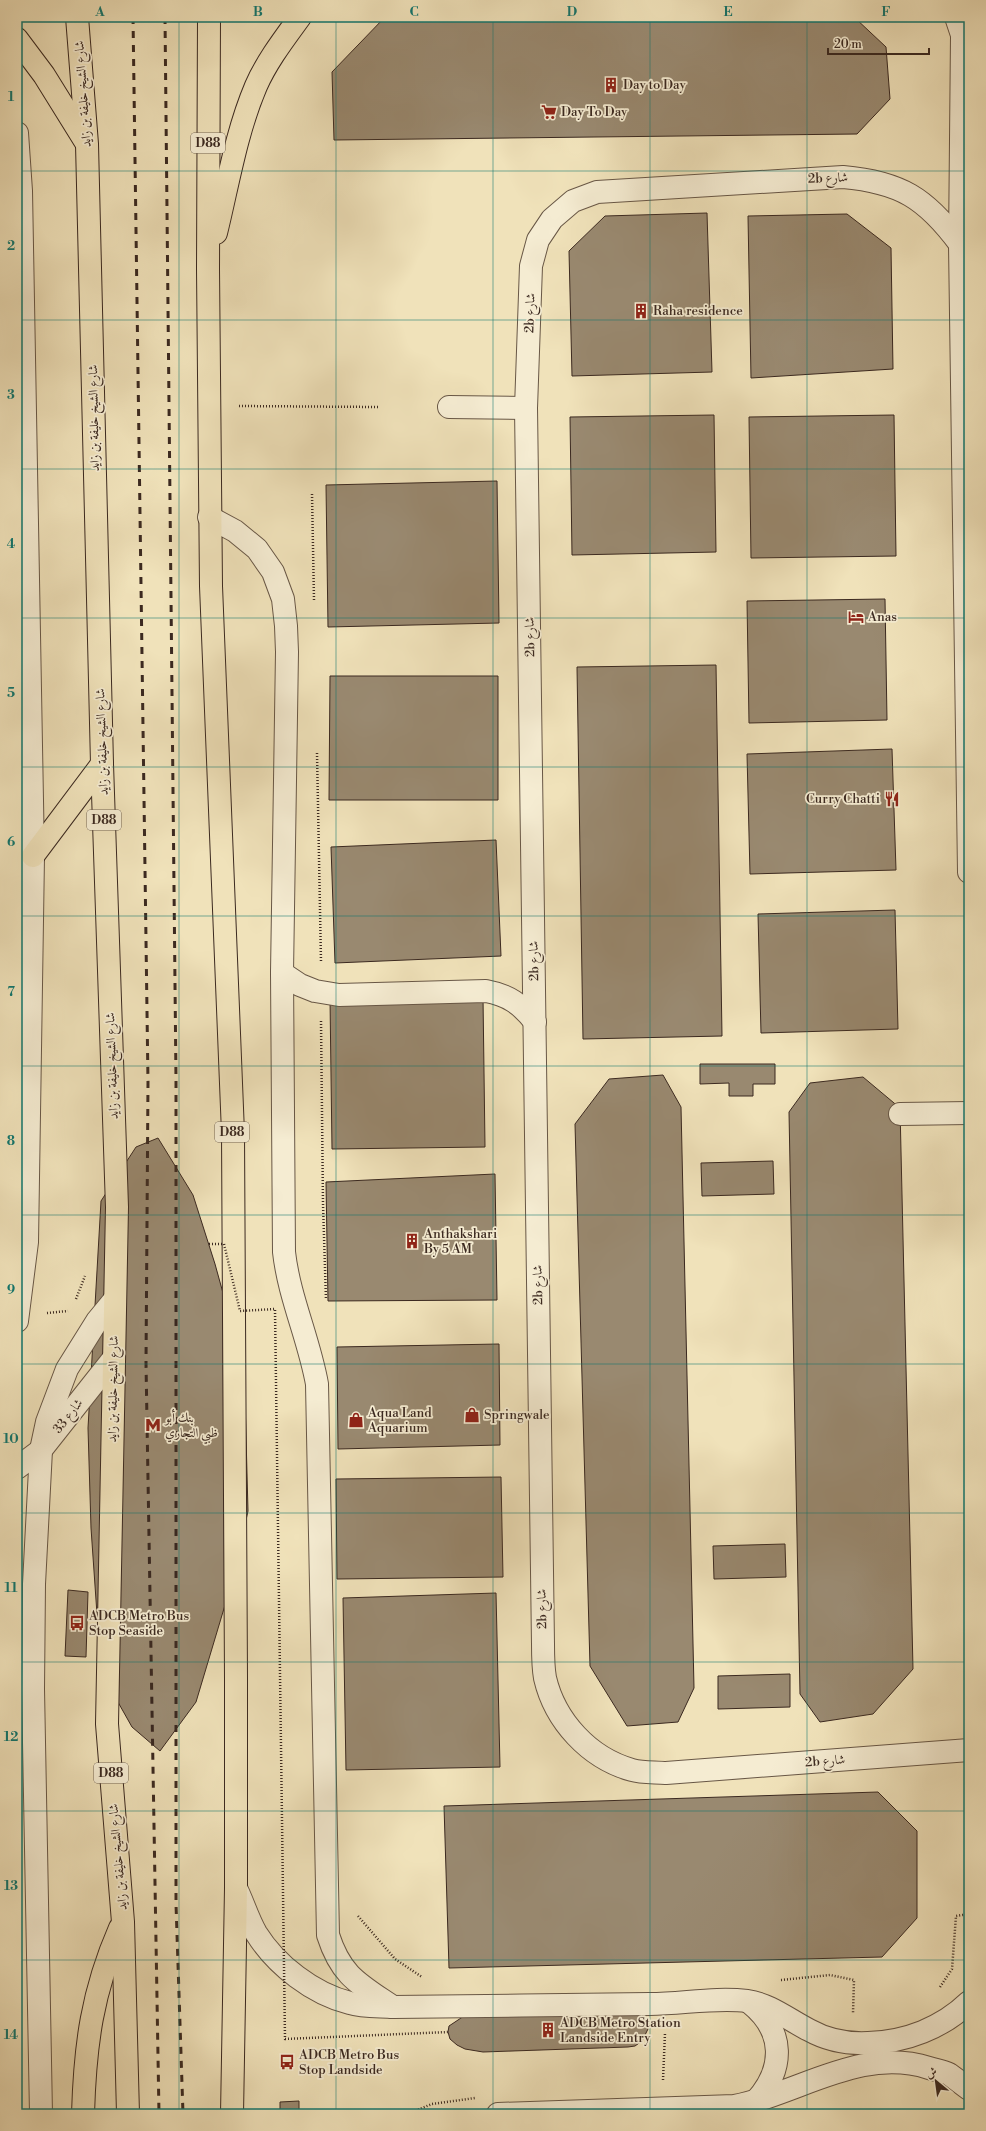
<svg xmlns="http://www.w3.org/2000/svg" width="986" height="2131" font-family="'Libre Bodoni',Amiri,serif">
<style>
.building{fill:#998970;stroke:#3b2920}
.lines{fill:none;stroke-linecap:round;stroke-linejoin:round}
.minor-casing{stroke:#685746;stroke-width:24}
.major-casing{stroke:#3b2920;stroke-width:24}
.path{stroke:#3b2920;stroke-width:2.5;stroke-dasharray:1 2;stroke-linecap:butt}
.minor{stroke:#f5ecd2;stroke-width:22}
.major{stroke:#f0e2ba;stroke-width:22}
.rail{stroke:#3b2920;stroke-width:3;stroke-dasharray:7 7;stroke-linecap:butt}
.path-bridge{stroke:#3b2920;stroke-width:2.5;stroke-dasharray:1 2;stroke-linecap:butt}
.grid{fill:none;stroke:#0f766e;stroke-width:1;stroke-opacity:0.55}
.labels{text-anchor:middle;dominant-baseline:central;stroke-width:3.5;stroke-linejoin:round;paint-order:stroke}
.shield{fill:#f5ecd2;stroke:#736455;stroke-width:1}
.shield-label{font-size:12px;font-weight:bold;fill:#3b2920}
.poi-label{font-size:13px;fill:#3b2920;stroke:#f5ecd2;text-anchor:start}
.street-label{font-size:13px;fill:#3b2920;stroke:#f5ecd2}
.neatline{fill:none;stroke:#0f766e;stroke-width:1.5}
.grid-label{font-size:13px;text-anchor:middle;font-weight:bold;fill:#0f766e}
</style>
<rect width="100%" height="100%" fill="#f0e2ba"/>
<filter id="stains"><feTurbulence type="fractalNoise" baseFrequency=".005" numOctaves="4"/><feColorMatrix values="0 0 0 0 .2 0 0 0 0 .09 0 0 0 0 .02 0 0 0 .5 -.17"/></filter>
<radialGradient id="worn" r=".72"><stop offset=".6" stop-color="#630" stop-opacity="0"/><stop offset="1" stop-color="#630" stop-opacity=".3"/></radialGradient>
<g class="building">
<path d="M385 17H854L886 47 890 99 857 134 334 140 332 72Z"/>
<path d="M707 213 712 372 572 376 569 251 605 216Z"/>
<path d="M847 214 891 248 893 369 751 378 748 216Z"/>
<path d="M714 415 716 552 572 555 570 417Z"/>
<path d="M894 415 896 556 751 558 749 417Z"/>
<path d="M497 481 499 623 328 627 326 485Z"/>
<path d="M885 599 887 720 749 723 747 601Z"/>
<path d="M716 665 722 1036 583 1039 577 667Z"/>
<path d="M330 676H498V800H329Z"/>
<path d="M892 749 896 870 750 874 747 754Z"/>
<path d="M496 840 501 956 335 963 331 847Z"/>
<path d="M895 910 898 1029 761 1033 758 914Z"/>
<path d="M483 997 485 1147 332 1149 330 999Z"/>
<path d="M700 1064H775V1084H753V1096H729V1083L700 1084Z"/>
<path d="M663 1075 681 1107 694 1688 678 1722 627 1726 590 1666 575 1124 609 1079Z"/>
<path d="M863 1077 900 1108 913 1669 873 1714 820 1722 800 1694 789 1112 810 1083Z"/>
<path d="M158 1138 193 1195 215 1264 239 1351 245 1399 248 1511 234 1575 196 1702 160 1751 132 1727 101 1672 91 1528 88 1428 101 1201 136 1147Z"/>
<path d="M773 1161 774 1194 702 1196 701 1163Z"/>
<path d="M495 1174 497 1300 328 1301 326 1182Z"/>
<path d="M499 1344 500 1445 338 1449 337 1347Z"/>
<path d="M501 1477 503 1577 337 1579 336 1479Z"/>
<path d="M785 1544 786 1577 714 1579 713 1546Z"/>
<path d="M68 1590 88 1592 86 1657 65 1656Z"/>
<path d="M496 1593 500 1767 346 1770 343 1598Z"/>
<path d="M790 1674V1707L718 1709V1676Z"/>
<path d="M878 1792 917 1831V1918L882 1957 449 1968 444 1806Z"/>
<path d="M637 2012 647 2022 648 2029 642 2041 635 2046 628 2047 483 2052 465 2049 457 2045 450 2039 448 2032 449 2026 464 2016Z"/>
<path d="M299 2101V2114H280V2102Z"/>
</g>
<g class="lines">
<defs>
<g id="minor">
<path d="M956 17 962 35 960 244 969 872"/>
<path d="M17 133 21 191 33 856 27 1242 17 1321"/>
<path d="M960 244C926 198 900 182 843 177L597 192 573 201 552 219 538 240 531 266 526 408 543 1644C543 1655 543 1667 545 1678 555 1721 589 1758 632 1770 642 1773 655 1772 666 1773L969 1750"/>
<path d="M449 407 526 408"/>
<path d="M209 517 235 531 257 549 273 572 283 599 286 626 287 652 282 973 284 1252C289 1297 309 1339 317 1384L328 1935C341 1976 359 1984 393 2007"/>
<path d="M282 973 300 985 315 991 339 995 486 991C508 995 521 1004 535 1022"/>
<path d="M900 1114 969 1113"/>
<path d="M17 1468 41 1450 113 1359"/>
<path d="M236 1888C243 1902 248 1919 256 1933 276 1965 313 1994 350 2003 363 2007 379 2006 393 2007 479 2006 564 2005 650 2004 682 2004 715 1997 747 2001 770 2004 789 2020 809 2030 827 2040 848 2044 868 2043 906 2042 942 2028 969 2002"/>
<path d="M750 2003C785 2031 785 2069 755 2102"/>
<path d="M41 2114 33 1689 34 1584 41 1450 47 1422 67 1369 97 1321 115 1299"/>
<path d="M498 2114 734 2106C799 2094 860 2046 929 2068 935 2070 943 2071 949 2074 956 2079 962 2084 969 2089"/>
</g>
<g id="major">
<path d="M77 17 87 144 102 764 117 1207 107 1724 123 1922 128 2114"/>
<path d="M209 17 208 269 211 586 233 1133 236 1678V1888L232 2114"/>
<path d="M17 39 44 75 85 141"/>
<path d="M216 233C228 184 236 133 256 86 267 61 284 39 300 17"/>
<path d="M33 856 102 764"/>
<path d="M83 2114C85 2045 92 1992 120 1928"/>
</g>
</defs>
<use href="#minor" class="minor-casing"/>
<use href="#major" class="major-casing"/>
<g class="path">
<path d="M239 406 378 407"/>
<path d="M312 494 314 600"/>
<path d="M317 753 321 962"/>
<path d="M321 1021 323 1204 326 1300"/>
<path d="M76 1299 85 1276"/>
<path d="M47 1313 68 1311"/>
<path d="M358 1916 395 1959 422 1977"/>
<path d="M781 1980 830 1975 854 1980 853 2013"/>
<path d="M940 1987 952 1969 956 1916 969 1914"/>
<path d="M663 2080 665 2033"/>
<path d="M407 2114 432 2104 475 2098"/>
</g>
<use href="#minor" class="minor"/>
<use href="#major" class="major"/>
<g class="rail">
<path d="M133 17 148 1082 146 1363 159 2114"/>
<path d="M165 17 176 1080V1904L183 2114"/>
</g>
<path class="path-bridge" d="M209 1244H224L240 1311 275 1309 285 2039 448 2032"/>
</g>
<path class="grid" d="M179 17V2114M336 17V2114M493 17V2114M650 17V2114M807 17V2114M17 171H969M17 320H969M17 469H969M17 618H969M17 767H969M17 916H969M17 1066H969M17 1215H969M17 1364H969M17 1513H969M17 1662H969M17 1811H969M17 1960H969"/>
<defs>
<symbol id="building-bare" viewBox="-9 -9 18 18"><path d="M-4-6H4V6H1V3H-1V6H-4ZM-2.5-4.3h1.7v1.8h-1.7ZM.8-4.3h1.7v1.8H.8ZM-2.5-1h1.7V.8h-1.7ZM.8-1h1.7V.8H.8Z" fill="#8f2418" stroke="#f5ecd2" stroke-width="2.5" paint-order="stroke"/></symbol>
<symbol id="supermarket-bare" viewBox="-9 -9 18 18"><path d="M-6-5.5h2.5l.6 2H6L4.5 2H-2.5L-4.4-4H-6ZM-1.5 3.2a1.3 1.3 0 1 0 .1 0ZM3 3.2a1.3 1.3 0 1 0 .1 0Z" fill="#8f2418" stroke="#f5ecd2" stroke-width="2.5" paint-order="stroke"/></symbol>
<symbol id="hotel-bare" viewBox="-9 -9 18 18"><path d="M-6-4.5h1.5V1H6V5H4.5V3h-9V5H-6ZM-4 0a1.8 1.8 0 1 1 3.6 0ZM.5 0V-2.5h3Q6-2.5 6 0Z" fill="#8f2418" stroke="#f5ecd2" stroke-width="2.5" paint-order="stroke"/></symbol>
<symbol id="restaurant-bare" viewBox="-9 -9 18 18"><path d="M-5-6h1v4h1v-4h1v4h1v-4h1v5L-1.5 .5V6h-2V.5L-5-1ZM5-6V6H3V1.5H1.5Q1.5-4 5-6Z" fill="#8f2418" stroke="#f5ecd2" stroke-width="2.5" paint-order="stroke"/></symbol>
<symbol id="shop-bare" viewBox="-9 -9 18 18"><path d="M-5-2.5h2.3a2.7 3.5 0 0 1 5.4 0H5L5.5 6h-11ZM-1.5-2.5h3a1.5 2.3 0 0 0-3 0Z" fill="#8f2418" stroke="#f5ecd2" stroke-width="2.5" paint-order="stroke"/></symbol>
<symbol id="metro-bare" viewBox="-9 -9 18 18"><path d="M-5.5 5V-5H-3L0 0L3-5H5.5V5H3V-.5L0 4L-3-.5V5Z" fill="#8f2418" stroke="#f5ecd2" stroke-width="2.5" paint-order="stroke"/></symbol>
<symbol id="bus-bare" viewBox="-9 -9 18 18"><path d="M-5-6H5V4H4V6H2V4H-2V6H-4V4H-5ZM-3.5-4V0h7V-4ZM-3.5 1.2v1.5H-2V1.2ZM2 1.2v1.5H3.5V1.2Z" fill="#8f2418" stroke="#f5ecd2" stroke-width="2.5" paint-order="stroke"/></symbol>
</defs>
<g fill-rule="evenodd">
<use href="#building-bare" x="600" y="74" width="22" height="22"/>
<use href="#supermarket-bare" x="538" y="101" width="22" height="22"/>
<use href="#building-bare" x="630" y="300" width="22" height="22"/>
<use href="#hotel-bare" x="845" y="606" width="22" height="22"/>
<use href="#restaurant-bare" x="881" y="788" width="22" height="22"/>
<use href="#building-bare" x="401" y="1230" width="22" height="22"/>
<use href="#shop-bare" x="461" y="1404" width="22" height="22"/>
<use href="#shop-bare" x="345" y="1409" width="22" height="22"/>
<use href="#metro-bare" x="142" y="1414" width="22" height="22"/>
<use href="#bus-bare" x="66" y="1612" width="22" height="22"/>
<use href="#building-bare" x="537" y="2019" width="22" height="22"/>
<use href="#bus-bare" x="276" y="2051" width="22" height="22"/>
</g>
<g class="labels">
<g class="shield">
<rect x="191" y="133" width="34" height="20" rx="3"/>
<rect x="87" y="810" width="34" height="20" rx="3"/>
<rect x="215" y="1122" width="34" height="20" rx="3"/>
<rect x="94" y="1763" width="34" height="20" rx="3"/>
</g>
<g class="shield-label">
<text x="208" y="143">D88</text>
<text x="104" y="820">D88</text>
<text x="232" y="1132">D88</text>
<text x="111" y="1773">D88</text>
</g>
<g class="poi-label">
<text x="623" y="85">Day to Day</text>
<text x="561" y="112">Day To Day</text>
<text x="653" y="311">Raha residence</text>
<text x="868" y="617">Anas</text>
<text x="880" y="799" text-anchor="end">Curry Chatti</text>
<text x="424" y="1234">Anthakshari<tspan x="424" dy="15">By 5 AM</tspan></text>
<text x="368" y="1413">Aqua Land<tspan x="368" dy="15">Aquarium</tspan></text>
<text x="484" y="1415">Springwale</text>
<text x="165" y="1418">بنك أبو<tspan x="165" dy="15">ظبي التجاري</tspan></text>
<text x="89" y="1616">ADCB Metro Bus<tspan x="89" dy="15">Stop Seaside</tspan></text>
<text x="560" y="2023">ADCB Metro Station<tspan x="560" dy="15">Landside Entry</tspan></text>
<text x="299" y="2055">ADCB Metro Bus<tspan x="299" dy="15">Stop Landside</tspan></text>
</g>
<g class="street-label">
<text transform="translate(83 94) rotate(-94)">شارع الشيخ خليفة بن زايد</text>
<text transform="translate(828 178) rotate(-2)">2b شارع</text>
<text transform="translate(530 313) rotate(-88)">2b شارع</text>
<text transform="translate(94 418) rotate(-91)">شارع الشيخ خليفة بن زايد</text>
<text transform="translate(530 637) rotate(-91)">2b شارع</text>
<text transform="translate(102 742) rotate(-92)">شارع الشيخ خليفة بن زايد</text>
<text transform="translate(534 961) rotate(-91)">2b شارع</text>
<text transform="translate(112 1066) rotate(-92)">شارع الشيخ خليفة بن زايد</text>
<text transform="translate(538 1285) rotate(-91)">2b شارع</text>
<text transform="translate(113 1389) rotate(-89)">شارع الشيخ خليفة بن زايد</text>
<text transform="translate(68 1416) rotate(-52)">شارع 33</text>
<text transform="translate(542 1609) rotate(-91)">2b شارع</text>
<text transform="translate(825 1761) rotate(-4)">2b شارع</text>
<text transform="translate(118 1857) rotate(-95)">شارع الشيخ خليفة بن زايد</text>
</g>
</g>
<rect width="986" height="2131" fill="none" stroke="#f0e2ba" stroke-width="44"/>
<g transform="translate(936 2081) rotate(331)" stroke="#f5ecd2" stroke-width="3" paint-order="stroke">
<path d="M0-3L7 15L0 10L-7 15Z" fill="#3b2920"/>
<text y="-6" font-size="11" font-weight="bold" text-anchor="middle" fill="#3b2920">ش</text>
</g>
<path d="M828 48v6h101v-6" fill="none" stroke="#3b2920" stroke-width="2"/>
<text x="834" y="48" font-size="12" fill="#3b2920" stroke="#f5ecd2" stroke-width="3" paint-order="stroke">20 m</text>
<rect x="22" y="22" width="942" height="2087" class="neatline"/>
<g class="grid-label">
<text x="100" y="16">A</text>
<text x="258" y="16">B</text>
<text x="414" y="16">C</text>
<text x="572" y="16">D</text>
<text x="728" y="16">E</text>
<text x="886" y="16">F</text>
<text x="11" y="101">1</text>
<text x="11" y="250">2</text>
<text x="11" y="399">3</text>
<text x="11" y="548">4</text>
<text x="11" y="697">5</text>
<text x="11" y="846">6</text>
<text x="11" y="996">7</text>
<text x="11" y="1145">8</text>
<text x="11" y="1294">9</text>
<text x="11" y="1443">10</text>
<text x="11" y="1592">11</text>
<text x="11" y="1741">12</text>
<text x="11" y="1890">13</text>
<text x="11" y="2039">14</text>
</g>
<rect width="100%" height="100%" filter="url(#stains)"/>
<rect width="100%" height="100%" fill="url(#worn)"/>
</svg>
